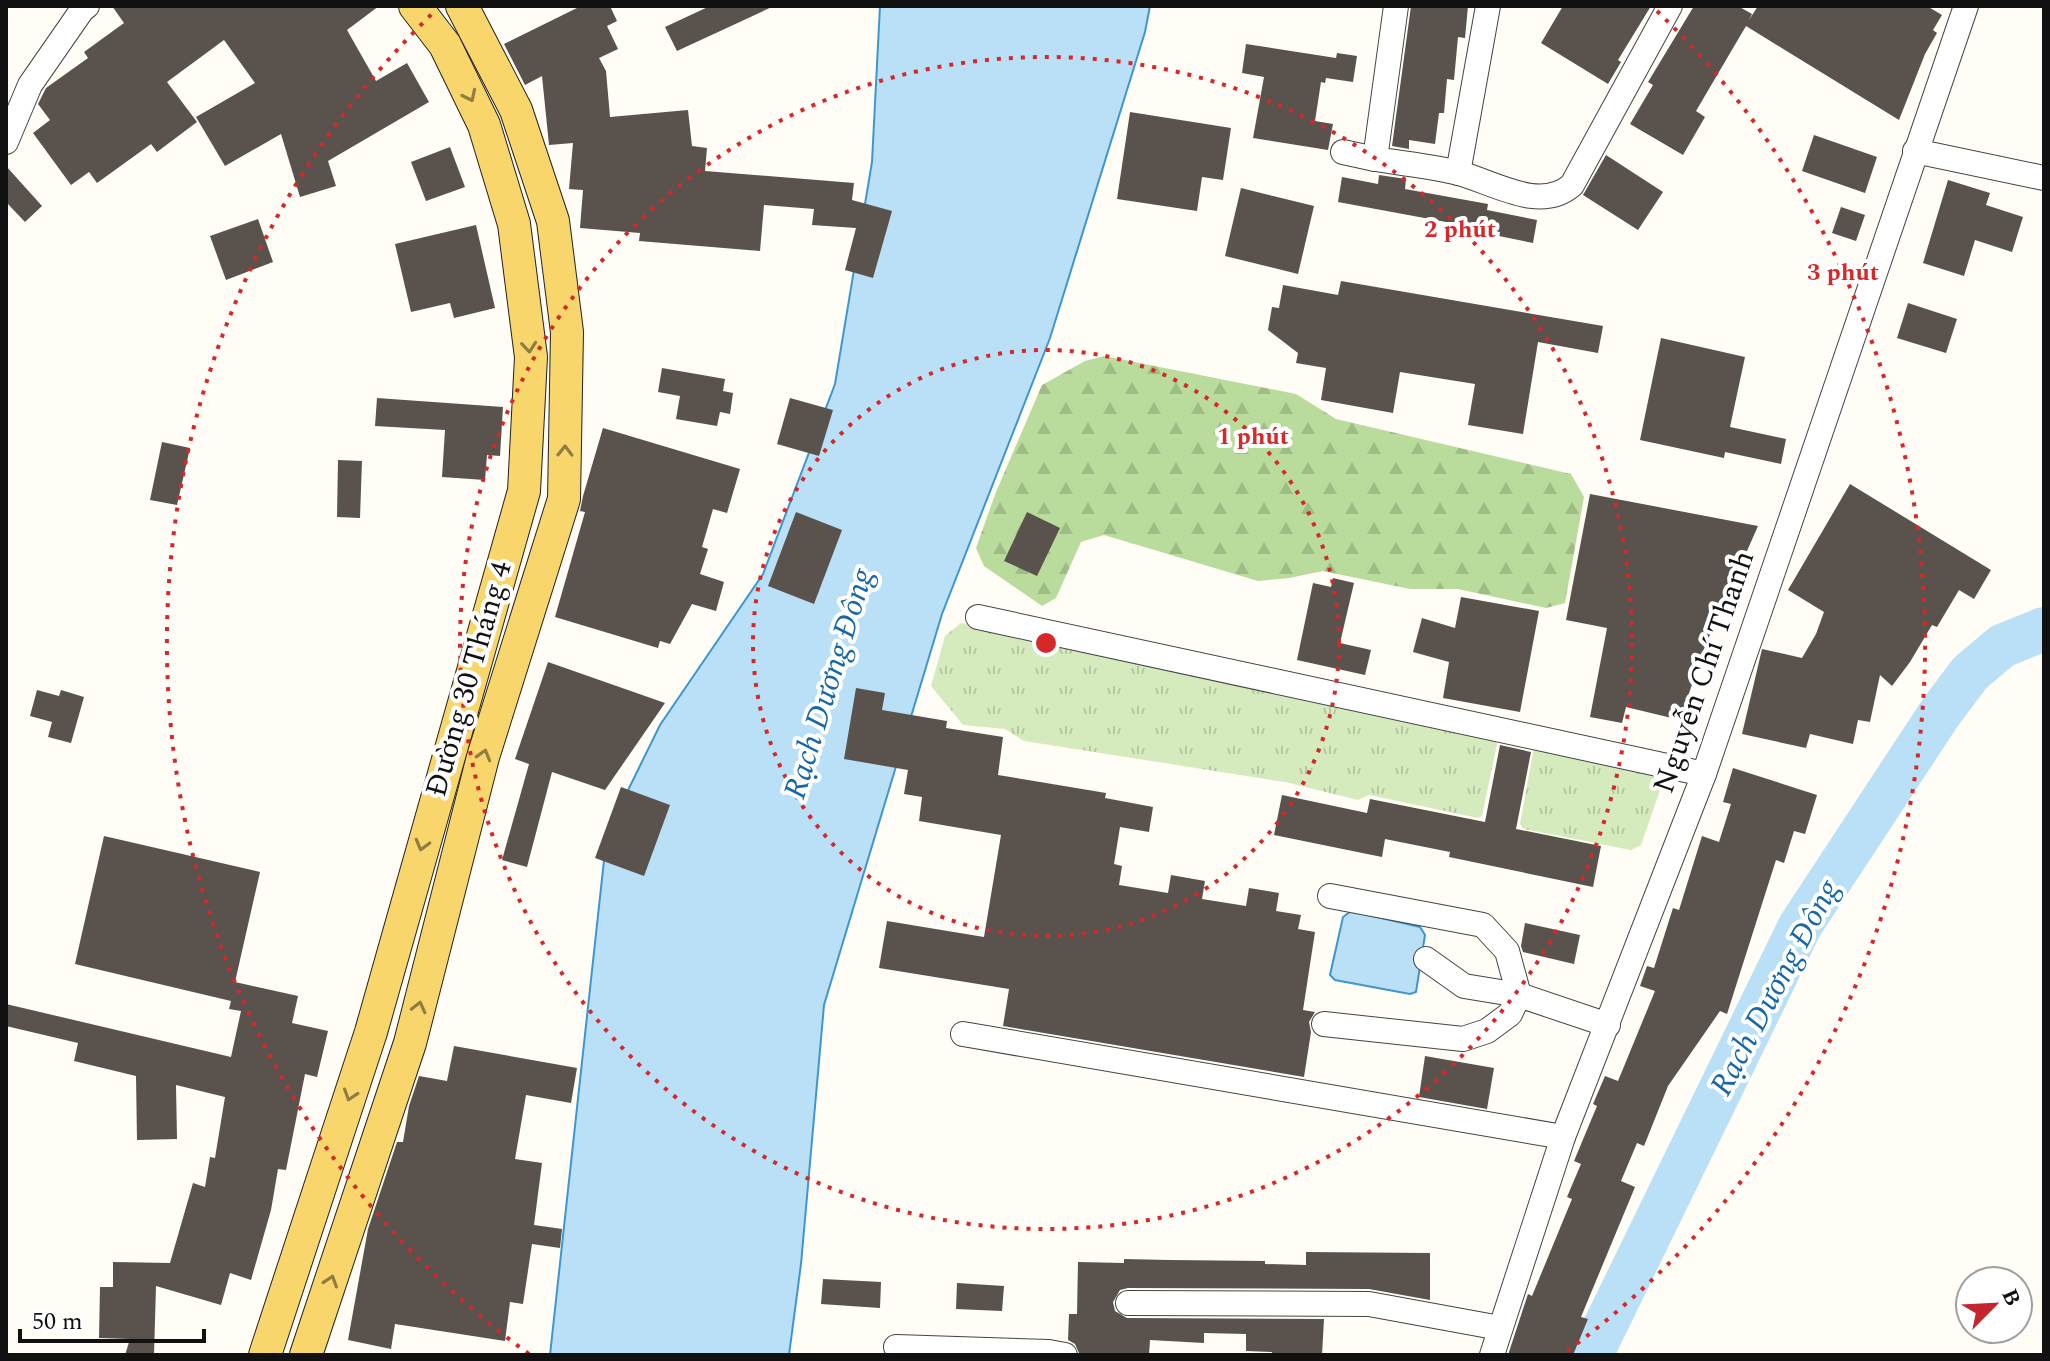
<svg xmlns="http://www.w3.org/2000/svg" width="2050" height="1361" font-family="Spectral,serif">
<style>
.grass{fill:url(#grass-tufts)}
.forest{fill:url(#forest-firs)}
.water{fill:#b9e0f7;stroke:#3f96cf;stroke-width:2}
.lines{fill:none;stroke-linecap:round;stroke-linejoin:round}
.river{stroke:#b9e0f7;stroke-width:44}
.building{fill:#5a524d}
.minor-casing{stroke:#444;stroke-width:26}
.major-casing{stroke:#222;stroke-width:34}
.minor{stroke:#fff;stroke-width:24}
.major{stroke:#f9d66b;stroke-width:32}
.oneway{stroke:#917d42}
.ring{fill:none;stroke:#d62828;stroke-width:4;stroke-dasharray:4 8}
.labels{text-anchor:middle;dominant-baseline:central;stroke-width:8;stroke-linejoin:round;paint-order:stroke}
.street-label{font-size:30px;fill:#111;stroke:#fff}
.water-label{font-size:32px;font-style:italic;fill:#1768a6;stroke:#fff}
.centre{fill:#d62828;stroke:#fff;stroke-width:4}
.ring-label{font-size:24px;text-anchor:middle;font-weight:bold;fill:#d62828;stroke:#fff;stroke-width:8;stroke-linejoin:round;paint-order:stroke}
</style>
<defs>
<pattern id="grass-tufts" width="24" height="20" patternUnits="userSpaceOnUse" patternTransform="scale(2)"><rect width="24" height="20" fill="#d5ebbd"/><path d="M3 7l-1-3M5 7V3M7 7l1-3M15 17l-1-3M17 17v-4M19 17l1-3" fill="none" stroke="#b6c8a1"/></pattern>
<pattern id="forest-firs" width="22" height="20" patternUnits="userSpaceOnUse" patternTransform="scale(2)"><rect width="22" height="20" fill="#b9dc9c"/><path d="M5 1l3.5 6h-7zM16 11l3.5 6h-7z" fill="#9ebc85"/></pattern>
</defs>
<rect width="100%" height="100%" fill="#fffdf5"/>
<g class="grass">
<path d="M961 623 1304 694 1493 738 1497 744 1482 816 1478 818 1369 795 1358 800 1285 782 1024 741 1005 729 963 725 931 686 945 636Z"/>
<path d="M1534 747 1665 776 1641 845 1631 850 1524 829 1520 824Z"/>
</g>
<path class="forest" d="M1104 356 1296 394 1336 419 1571 474 1584 497 1565 603 1546 608 1458 589H1410L1323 571 1289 578 1258 581 1104 535 1081 542 1056 598 1042 606 984 566 976 548 996 492 1042 385 1085 361Z"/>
<g class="water">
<path d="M880 6H1150L1145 32 1050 338 942 614 824 1005 801 1264 789 1355H550L607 833 660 725 763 574 835 384 872 162Z"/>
<path d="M1351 911 1420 927 1425 935 1416 992 1410 994 1335 980 1330 975 1343 917Z"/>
</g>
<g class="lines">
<path class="river" d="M1591 1355 1800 926 1940 713 1970 673 2002 646 2044 629"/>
</g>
<g class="building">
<path d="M112 6H379L347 30 376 81 407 63 429 102 328 161 336 186 300 197 281 134 225 166 196 117 255 83 224 40 167 82 197 122 157 152 151 144 97 183 89 172 71 185 33 133 50 120 38 104 46 88 88 58 84 52 124 23Z"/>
<path d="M581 6H610L617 21 607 26 618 49 599 58 606 71 610 117 688 110 692 146 707 148 705 171 854 183 852 200 892 211 873 278 845 270 856 228 812 225 814 209 764 205 760 251 639 241 640 233 580 228 583 190 569 189 573 143 549 145 542 76 525 85 504 44Z"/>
<path d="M710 6H774L677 51 665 27Z"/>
<path d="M1411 6H1468L1465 38 1458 37 1454 80 1447 79 1444 113H1439L1435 144 1409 140V149L1392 146Z"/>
<path d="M1563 6H1651L1618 60 1621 62 1608 84 1541 43Z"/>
<path d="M1694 6H1738L1752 14 1749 20 1758 6H1927L1942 15 1933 30 1937 33 1925 54 1899 120 1746 26 1696 111 1705 117 1683 155 1630 124 1653 85 1648 82Z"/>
<path d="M1246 44 1336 58 1337 53 1357 56 1353 82 1326 78 1325 83 1321 82 1315 121 1333 124 1328 150 1253 138 1264 77 1242 73Z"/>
<path d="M1130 112 1231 128 1223 180 1202 177 1197 211 1117 199Z"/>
<path d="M1814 135 1877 157 1865 193 1802 171Z"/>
<path d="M450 147 465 187 426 201 411 162Z"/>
<path d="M1606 155 1663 192 1638 230 1583 195Z"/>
<path d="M6 166 42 206 25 222 6 202Z"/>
<path d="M1379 175 1406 179 1405 189 1488 204 1487 210 1537 220 1533 243 1499 236 1500 232 1338 202 1342 177 1378 184Z"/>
<path d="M1948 180 1990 193 1986 205 2023 217 2012 252 1975 240 1964 276 1923 263Z"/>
<path d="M1241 188 1314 206 1298 274 1225 256Z"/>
<path d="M1841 207 1865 215 1856 241 1832 233Z"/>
<path d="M258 219 273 262 226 280 210 236Z"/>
<path d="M476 225 495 308 454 318 450 303 411 312 395 244Z"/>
<path d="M1341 281 1603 326 1598 353 1538 342 1523 434 1468 425 1475 384 1400 372 1393 413 1321 400 1326 368 1296 363 1298 353 1268 330 1272 307 1279 308 1283 285 1338 295Z"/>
<path d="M1908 303 1957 319 1946 353 1897 338Z"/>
<path d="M1661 338 1745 357 1730 427 1786 439 1781 464 1725 452 1724 458 1640 440Z"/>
<path d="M662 368 725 379 723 391 733 393 730 414 720 412 717 426 676 419 680 396 658 392Z"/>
<path d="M377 398 503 407 500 456 487 455 485 480 442 477 445 430 375 426Z"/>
<path d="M790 398 833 410 819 456 777 444Z"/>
<path d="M603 428 740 469 727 513 713 509 702 547 708 549 700 574 724 582 716 611 692 604 670 644 660 641 658 648 555 617 585 512 580 511 583 496Z"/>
<path d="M162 442 190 448 177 505 150 500Z"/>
<path d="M338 460 362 461 360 518 337 517Z"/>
<path d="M1850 484 1991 570 1974 599 1959 590 1937 627 1932 625 1910 662 1892 686 1880 675 1870 722 1858 720 1853 744 1810 734 1806 748 1742 734 1762 649 1802 658 1816 634 1824 612 1788 590Z"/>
<path d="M1590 494 1758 526 1705 646 1680 720 1626 707 1622 723 1590 717 1607 628 1566 620Z"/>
<path d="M796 512 842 530 814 604 768 586Z"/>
<path d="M1027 512 1060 528 1037 576 1004 561Z"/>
<path d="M1333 578 1354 583 1340 643 1371 650 1365 675 1297 660 1313 583 1331 587Z"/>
<path d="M1461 597 1539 611 1520 712 1443 698 1449 662 1413 652 1422 618 1455 628Z"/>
<path d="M548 662 665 703 605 790 552 772 527 867 502 860 529 764 515 759Z"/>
<path d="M856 688 885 693 882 710 947 721 946 728 1003 737 998 775 1106 793 1105 798 1153 807 1149 832 1120 827 1114 864 1122 866 1119 885 1168 893 1171 875 1205 881 1202 899 1246 906 1249 888 1279 893 1276 911 1301 915 1298 929 1315 932 1303 1010 1315 1012 1309 1022 1311 1032 1304 1077 1003 1026 1009 989 879 968 887 921 984 937 1001 835 919 821 922 797 904 794 908 770 844 759Z"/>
<path d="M37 690 59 696 61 690 84 697 71 743 48 737 52 722 30 716Z"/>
<path d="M1500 745 1531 752 1516 829 1601 846 1593 887 1449 857 1450 852 1385 839 1382 857 1274 835 1282 795 1367 813 1370 799 1485 822Z"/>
<path d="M1733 768 1817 795 1805 834 1794 831 1784 863 1776 860 1727 1014 1720 1011 1668 1086 1644 1146 1637 1143 1621 1181 1635 1187 1581 1317 1588 1319 1573 1355H1508L1528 1294 1532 1296 1572 1199 1567 1197 1581 1164 1574 1161 1597 1106 1593 1104 1605 1076 1618 1081 1655 991 1640 986 1647 966 1654 968 1673 908 1679 910 1702 836 1719 842 1731 804 1723 802Z"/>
<path d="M621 787 670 805 644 876 595 858Z"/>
<path d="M104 836 260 872 235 982 298 996 292 1023 328 1031 317 1077 305 1074 286 1170 278 1169 271 1210 251 1280 230 1273 221 1305 156 1286 154 1355H125L130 1339 99 1338 100 1287H113V1262L170 1263 193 1183 205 1187 210 1157 215 1158 225 1097 176 1085 177 1139 137 1140 136 1076 74 1061 78 1043 6 1026V1004L231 1057 241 1011 229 1009 231 1001 75 964Z"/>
<path d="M1525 923 1580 935 1574 964 1523 952 1521 946Z"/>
<path d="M454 1046 577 1068 571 1103 526 1095 515 1159 542 1163 534 1225 562 1229 560 1248 532 1244 523 1304 510 1302 505 1341 395 1324 391 1349 348 1340 368 1229 397 1142H403L409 1106 419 1076 447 1081Z"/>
<path d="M1425 1056 1494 1068 1487 1109 1419 1097Z"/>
<path d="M1306 1252 1430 1253V1300L1369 1289 1128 1288 1120 1290 1113 1302 1115 1311 1127 1318 1324 1319 1322 1355H1272V1352L1246 1351V1334L1204 1333V1343L1150 1340 1149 1355 1079 1353 1075 1344 1068 1340 1069 1314H1077L1078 1262 1124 1263V1259L1169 1260 1265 1261V1264L1306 1265Z"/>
<path d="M823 1279 881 1282 880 1308 821 1304Z"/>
<path d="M957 1283 1004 1286 1002 1311 956 1309Z"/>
</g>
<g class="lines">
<defs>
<g id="minor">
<path d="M1396 6 1375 159C1402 163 1429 166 1455 172 1490 180 1539 214 1572 185L1670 6"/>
<path d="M6 142 30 85 82 10 87 6"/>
<path d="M1915 151 2044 178"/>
<path d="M1343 152 1375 159"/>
<path d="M1458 173 1488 6"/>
<path d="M978 617 1704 774"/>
<path d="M1330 896 1483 925 1507 951 1519 995 1464 986 1426 959"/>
<path d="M1324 1024 1463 1039 1487 1031 1510 1014 1519 995 1608 1025"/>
<path d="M963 1034 1563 1137"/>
<path d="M1128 1303 1369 1304 1500 1328"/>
<path d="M896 1347 1049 1352 1065 1355"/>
<path d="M1492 1355 1563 1137 1704 774 1966 6"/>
</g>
<g id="major">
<path d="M265 1355 371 1032 524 491 531 357 514 224 484 125 445 45 415 6"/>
<path d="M306 1355 410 1043 483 757 564 499 567 332 553 221 516 110 462 6"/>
</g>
</defs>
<use href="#minor" class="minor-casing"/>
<use href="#major" class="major-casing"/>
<use href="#minor" class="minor"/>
<use href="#major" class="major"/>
</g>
<defs><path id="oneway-chevron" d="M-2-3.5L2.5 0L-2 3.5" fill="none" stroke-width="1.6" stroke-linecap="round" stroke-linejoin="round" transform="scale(2)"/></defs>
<g class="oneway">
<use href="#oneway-chevron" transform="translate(470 96) rotate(64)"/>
<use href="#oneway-chevron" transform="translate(529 347) rotate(85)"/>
<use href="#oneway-chevron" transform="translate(565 451) rotate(-89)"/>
<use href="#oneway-chevron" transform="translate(484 755) rotate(-74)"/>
<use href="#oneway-chevron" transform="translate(422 845) rotate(105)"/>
<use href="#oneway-chevron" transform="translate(419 1007) rotate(-76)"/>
<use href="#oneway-chevron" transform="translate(350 1095) rotate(108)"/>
<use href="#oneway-chevron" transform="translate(331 1281) rotate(-72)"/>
</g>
<g class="ring">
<circle cx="1046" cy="643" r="293"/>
<circle cx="1046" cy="643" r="586"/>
<path d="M529 1354A879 879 0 0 1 435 11M1657 11A879 879 0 0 1 1563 1354"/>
</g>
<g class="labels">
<g class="street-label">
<text transform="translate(1704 672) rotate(-71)">Nguyễn Chí Thanh</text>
<text transform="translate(469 679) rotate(-74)">Đường 30 Tháng 4</text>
</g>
<g class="water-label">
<text transform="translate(829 684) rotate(-73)">Rạch Dương Đông</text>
<text transform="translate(1775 988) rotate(-62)">Rạch Dương Đông</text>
</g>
</g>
<circle cx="1046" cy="643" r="12" class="centre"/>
<g class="ring-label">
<text x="1460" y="237">2 phút</text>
<text x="1843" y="280">3 phút</text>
<text x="1253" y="444">1 phút</text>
</g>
<rect width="2050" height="1361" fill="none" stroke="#111111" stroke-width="16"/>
<g transform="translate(1994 1305) rotate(66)"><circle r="38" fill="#ffffff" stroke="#a0a0a0" stroke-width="2"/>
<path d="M0-6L14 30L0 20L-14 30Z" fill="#c4262e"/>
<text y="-12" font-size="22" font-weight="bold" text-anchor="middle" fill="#111111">B</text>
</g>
<path d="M20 1329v12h184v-12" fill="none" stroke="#111111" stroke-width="4"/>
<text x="32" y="1329" font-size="24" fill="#111111" stroke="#ffffff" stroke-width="6" paint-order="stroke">50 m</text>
</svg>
